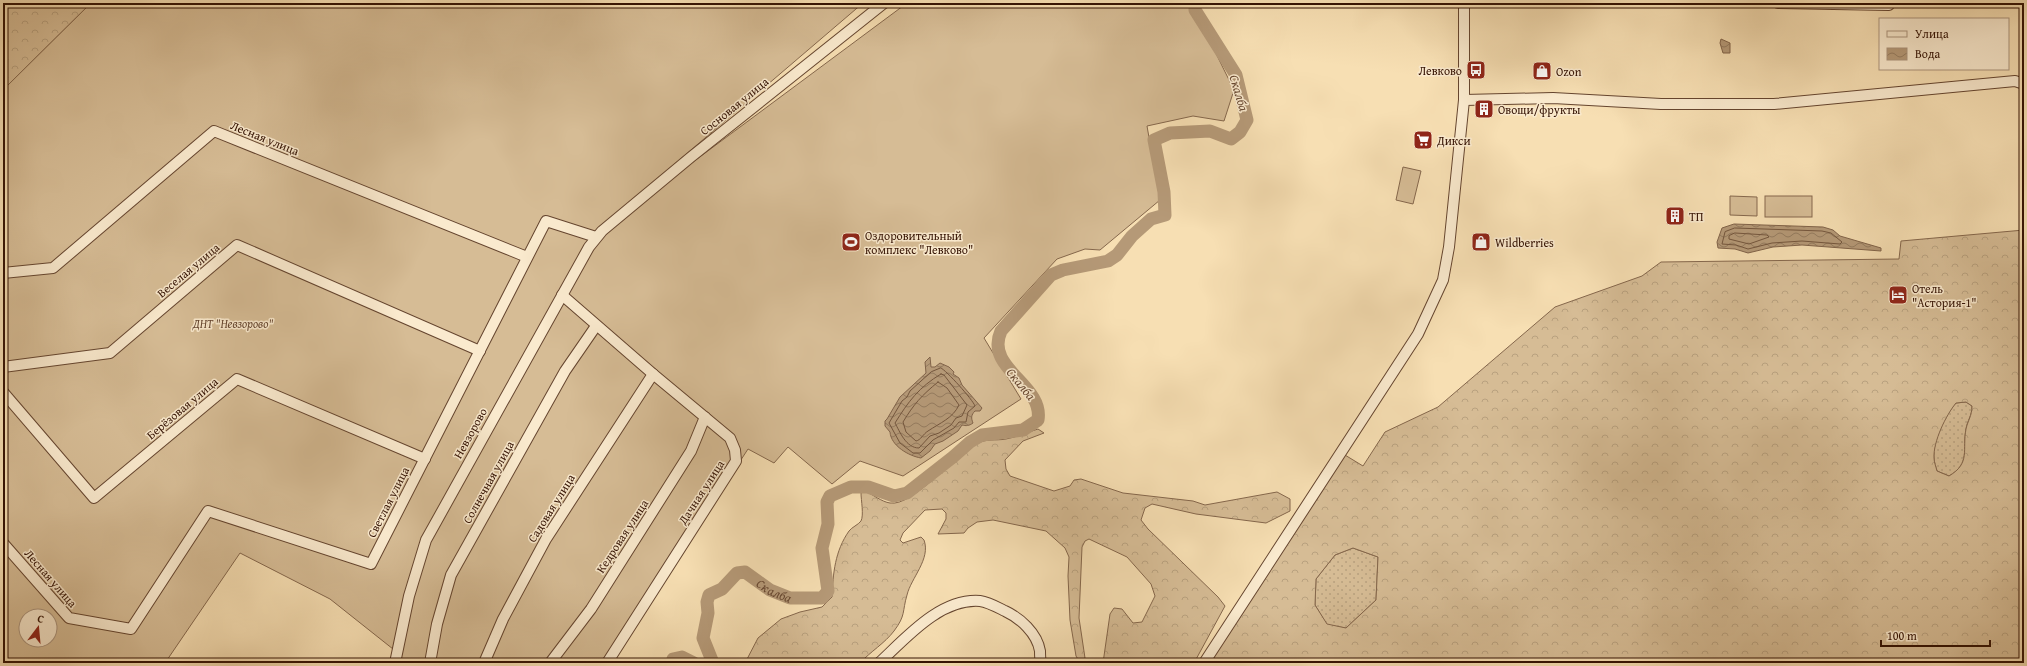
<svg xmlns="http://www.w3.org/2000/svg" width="2027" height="666" font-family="'Gentium Book Plus',serif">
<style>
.grass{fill:url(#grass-dots);stroke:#85674c}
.forest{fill:url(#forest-crowns);stroke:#85674c;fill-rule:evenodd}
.garden{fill:#d6bc95;stroke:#85674c;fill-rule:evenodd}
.water{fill:url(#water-waves);stroke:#816349}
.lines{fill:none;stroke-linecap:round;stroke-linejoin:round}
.shore{stroke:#74563d;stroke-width:1}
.river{stroke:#b59977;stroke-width:13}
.minor-casing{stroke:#65452f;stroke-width:12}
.minor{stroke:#faeace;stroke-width:10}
.labels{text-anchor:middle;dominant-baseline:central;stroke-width:3;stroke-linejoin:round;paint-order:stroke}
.poi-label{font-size:12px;fill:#341203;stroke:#faeace;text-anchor:start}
.street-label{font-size:12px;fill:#341203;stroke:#faeace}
.park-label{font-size:12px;font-style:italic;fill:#65452f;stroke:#faeace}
.water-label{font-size:13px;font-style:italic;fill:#684831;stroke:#faeace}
</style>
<defs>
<pattern id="grass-dots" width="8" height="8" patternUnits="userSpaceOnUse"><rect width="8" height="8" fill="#d6bc95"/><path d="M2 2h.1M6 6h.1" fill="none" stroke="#b8a17f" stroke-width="1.8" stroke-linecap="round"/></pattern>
<pattern id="forest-crowns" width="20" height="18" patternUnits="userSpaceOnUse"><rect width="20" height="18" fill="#d6bc95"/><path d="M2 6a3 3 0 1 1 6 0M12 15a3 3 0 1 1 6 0" fill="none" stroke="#b8a17f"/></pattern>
<pattern id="water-waves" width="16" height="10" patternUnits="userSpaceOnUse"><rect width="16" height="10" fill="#b59977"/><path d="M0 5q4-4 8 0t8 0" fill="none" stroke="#947b5f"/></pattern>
</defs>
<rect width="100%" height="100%" fill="#f7dfb3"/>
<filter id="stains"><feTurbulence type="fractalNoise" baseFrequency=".005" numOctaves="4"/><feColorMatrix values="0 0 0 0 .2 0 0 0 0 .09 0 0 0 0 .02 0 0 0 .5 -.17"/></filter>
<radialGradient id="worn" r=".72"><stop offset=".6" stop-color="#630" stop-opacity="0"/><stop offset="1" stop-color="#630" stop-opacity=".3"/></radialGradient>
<g class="grass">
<path d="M1966 402 1972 406C1972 416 1967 421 1966 429 1962 450 1971 463 1949 476L1937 471C1936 467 1934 462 1934 458 1932 442 1946 414 1956 403Z"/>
<path d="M1353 548 1378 557 1376 600 1346 628 1327 625 1315 605 1316 579 1335 555Z"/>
</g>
<g class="forest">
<path d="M3 3H91L5 88 3 87Z"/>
<path d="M2024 230V663H1204L1340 452 1363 466 1385 432 1438 407 1555 307 1642 276 1661 262 1899 259 1901 241ZM1966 402 1972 406C1972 416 1968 420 1966 429 1962 450 1971 463 1949 476L1937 471C1936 467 1934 462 1934 458 1933 442 1946 415 1956 403ZM1353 548 1378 557 1376 600 1346 628 1327 624 1315 605 1316 579 1335 555Z"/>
<path d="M1038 429 1044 433 1023 441 1005 460 1006 469 1010 476 1054 491 1070 486 1074 480 1081 479 1123 493 1193 501 1205 505 1277 492 1290 499V511L1266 523 1196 514 1152 504 1145 508 1141 520 1148 529 1218 597 1225 606 1194 663H1103L1110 614 1114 608 1122 609 1133 623 1142 622 1155 596 1151 584 1127 557 1089 539 1085 541 1082 547 1079 618 1085 658 1079 661 1076 656 1070 620 1068 576 1069 557 1065 548 1046 531 993 520 977 522 968 528 964 533 938 534 946 519V513L942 509 925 510 903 533 900 540 903 543 921 537 924 540C931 559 911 578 907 595 902 612 906 615 894 631 885 643 870 652 860 663H745L758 638 781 619 800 612 822 607 832 597C833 573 835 551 849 531 852 527 858 525 861 521 864 515 861 500 861 493L865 491C872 494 882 502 890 503 912 507 957 454 976 444 987 438 995 441 1006 439 1017 437 1028 432 1038 429Z"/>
</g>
<g class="garden">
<path d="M91 3H863L595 232 596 234 907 3H1191L1234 90 1224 121 1193 116 1147 126 1160 200 1100 250 1085 249 1057 259 984 338 1021 399 903 476 860 461 832 484 788 447 774 463 748 449 609 663H399L398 653 330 599 240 553 165 663H3V87L5 88ZM26 616H50V640H26Z"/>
<path d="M1403 167 1421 171 1413 204 1396 200Z"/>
<path d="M1730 196 1757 197V216L1730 215Z"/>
<rect x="1765" y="196" width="47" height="21"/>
</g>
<g class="water">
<path d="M1721 39 1730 43V53H1723L1720 43Z"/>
<path d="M1734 224 1823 227 1833 230 1840 236 1881 248V251L1802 245 1773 247 1748 253 1735 249 1718 248 1717 242 1722 228Z"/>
<path d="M930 357 931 367H935L940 363 949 367 954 372 953 374 959 378 962 385 982 408 980 411H975C971 415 971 418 973 423 969 426 966 426 962 425L958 431 943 441 935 444 930 451 921 458C909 456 891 446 890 432L885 426V421L887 419 900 397 926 373 925 362Z"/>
</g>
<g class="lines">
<g class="shore">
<path d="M1735 228 1822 231 1831 233 1842 242 1840 244 1802 241 1772 243 1748 249 1736 245 1722 244 1725 232Z"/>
<path d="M1735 233 1767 235 1769 237 1749 244 1729 239V236Z"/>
<path d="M941 368C946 370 973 400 975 406L968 412 966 422H959L954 428 933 440 920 453H913L900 443 889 423 902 401 907 397 910 391 931 372Z"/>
<path d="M941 374 944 375 967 405 962 416 956 418 951 425 939 433 930 436 919 448C906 448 900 432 895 423 908 402 919 387 941 374Z"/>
<path d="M938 382 947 388 959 405C953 418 940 423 928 431 923 434 921 440 916 441L906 432 903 422C914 404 921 396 938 382Z"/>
</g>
<g class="river">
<path d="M672 663 673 659 682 657 694 663"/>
<path id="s1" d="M713 663 703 638 708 613 707 602 709 595 722 589 737 573 745 572 770 590 790 598H822L828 591 822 548 828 524 827 502 830 496 851 487H868L894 496 907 493 953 457 970 442 982 435 1023 430 1038 420C1044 384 984 369 1001 331L1051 275 1063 270 1108 261 1117 255 1132 236 1151 219 1165 215 1164 192 1154 140 1170 133 1210 131 1231 139 1240 132 1247 120 1236 75 1195 10V3"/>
</g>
<defs>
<g id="minor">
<path d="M1778 3 1889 5"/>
<path d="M1464 100 1553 98 1661 104H1774L2015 81 2024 84"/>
<path d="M3 273 53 268 214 131 527 257"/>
<path d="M562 295 653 374 730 438 735 450 736 461 607 663"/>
<path d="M3 367 110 353 237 245 480 351"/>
<path d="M3 392 94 498 237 379 425 459"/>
<path d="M3 543 69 618 131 629 208 511 371 564 546 221 596 237"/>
<path d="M395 663 409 596 426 540 589 247 602 231 691 157 884 3"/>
<path d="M430 663 437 624 451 575 565 371 596 326"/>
<path d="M484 663 503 619 546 539 653 374"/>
<path d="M550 663 591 609 691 451 705 417"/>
<path d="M879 663C906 638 940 598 980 601 988 602 997 607 1005 611 1020 618 1037 633 1040 651 1040 655 1040 659 1041 663"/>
<path d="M1204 663 1418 334 1443 280 1449 247 1464 100V3"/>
</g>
</defs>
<use href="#minor" class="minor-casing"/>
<use href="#minor" class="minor"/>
</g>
<defs>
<symbol id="bus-square" viewBox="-11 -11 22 22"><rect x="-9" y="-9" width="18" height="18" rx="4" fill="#8f2418" stroke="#faeace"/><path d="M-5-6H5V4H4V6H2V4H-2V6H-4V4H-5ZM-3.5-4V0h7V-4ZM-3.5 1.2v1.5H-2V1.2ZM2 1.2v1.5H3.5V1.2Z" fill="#fff"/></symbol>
<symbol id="shop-square" viewBox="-11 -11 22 22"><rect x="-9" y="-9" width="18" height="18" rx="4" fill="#8f2418" stroke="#faeace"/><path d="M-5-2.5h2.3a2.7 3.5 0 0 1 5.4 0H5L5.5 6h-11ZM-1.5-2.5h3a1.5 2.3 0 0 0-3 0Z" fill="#fff"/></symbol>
<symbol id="building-square" viewBox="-11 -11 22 22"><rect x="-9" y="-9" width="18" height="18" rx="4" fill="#8f2418" stroke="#faeace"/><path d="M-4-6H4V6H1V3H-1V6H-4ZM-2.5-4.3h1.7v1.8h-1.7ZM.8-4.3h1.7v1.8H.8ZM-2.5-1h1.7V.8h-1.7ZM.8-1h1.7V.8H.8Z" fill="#fff"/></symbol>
<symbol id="supermarket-square" viewBox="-11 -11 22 22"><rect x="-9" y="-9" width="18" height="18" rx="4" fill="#8f2418" stroke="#faeace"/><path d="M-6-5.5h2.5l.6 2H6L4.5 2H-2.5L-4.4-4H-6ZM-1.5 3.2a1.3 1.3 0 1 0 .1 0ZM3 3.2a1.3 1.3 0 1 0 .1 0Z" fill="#fff"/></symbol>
<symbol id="stadium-square" viewBox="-11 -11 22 22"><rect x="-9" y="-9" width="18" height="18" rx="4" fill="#8f2418" stroke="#faeace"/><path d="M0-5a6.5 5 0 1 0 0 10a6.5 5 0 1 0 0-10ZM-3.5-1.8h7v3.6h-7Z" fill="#fff"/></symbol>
<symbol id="hotel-square" viewBox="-11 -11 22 22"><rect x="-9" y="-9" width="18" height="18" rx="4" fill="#8f2418" stroke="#faeace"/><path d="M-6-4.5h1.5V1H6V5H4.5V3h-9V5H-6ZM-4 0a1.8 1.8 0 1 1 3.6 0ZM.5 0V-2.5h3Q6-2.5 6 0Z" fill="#fff"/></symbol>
</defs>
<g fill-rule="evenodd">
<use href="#bus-square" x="1465" y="59" width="22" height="22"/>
<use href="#shop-square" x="1531" y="60" width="22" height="22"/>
<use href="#building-square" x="1473" y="98" width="22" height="22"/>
<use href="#supermarket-square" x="1412" y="129" width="22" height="22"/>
<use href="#building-square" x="1664" y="205" width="22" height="22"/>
<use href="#stadium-square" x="840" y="231" width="22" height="22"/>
<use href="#shop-square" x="1470" y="231" width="22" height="22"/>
<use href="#hotel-square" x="1887" y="284" width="22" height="22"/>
</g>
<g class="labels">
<g class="poi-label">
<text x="1462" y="70" text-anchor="end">Левково</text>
<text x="1556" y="71">Ozon</text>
<text x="1498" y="109">Овощи/фрукты</text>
<text x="1437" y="140">Дикси</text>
<text x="1689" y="216">ТП</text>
<text x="865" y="235">Оздоровительный<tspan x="865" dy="14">комплекс "Левково"</tspan></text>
<text x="1495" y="242">Wildberries</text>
<text x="1912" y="288">Отель<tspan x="1912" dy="14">"Астория-1"</tspan></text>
</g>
<g class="street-label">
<text transform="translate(734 106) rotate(-39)">Сосновая улица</text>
<text transform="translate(265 138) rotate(22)">Лесная улица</text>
<text transform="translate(188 270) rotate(-40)">Веселая улица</text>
<text transform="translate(182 408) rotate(-40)">Берёзовая улица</text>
<text transform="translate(470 433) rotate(-61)">Невзорово</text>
<text transform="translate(488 482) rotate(-61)">Солнечная улица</text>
<text transform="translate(701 492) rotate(-57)">Дачная улица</text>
<text transform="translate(388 502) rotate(-63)">Светлая улица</text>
<text transform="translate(551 508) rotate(-58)">Садовая улица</text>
<text transform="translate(622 536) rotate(-57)">Кедровая улица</text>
<text transform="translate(51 578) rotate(49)">Лесная улица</text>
</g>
<g class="park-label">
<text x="233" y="323">ДНТ "Невзорово"</text>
</g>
<g class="water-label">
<text transform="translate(1239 93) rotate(73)">Скалба</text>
<text transform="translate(1021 384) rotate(51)">Скалба</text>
<text stroke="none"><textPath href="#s1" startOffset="150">Скалба</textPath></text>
</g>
</g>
<rect width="2027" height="666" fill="none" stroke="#f7dfb3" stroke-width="16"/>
<rect x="4" y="4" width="2019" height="658" fill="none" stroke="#341203" stroke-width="2"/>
<rect x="8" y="8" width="2011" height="650" fill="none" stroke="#341203"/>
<rect x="1879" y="18" width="130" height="52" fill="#faeace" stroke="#ab947d"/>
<rect x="1887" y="31" width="20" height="6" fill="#faeace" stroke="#ab947d"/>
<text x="1915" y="38" font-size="12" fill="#341203">Улица</text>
<rect x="1887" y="48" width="20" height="12" fill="url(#water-waves)" stroke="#ab947d"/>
<text x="1915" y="58" font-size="12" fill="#341203">Вода</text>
<g transform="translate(38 628) rotate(16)"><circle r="19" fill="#faeace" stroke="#ab947d"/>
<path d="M0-3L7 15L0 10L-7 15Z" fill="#8f2418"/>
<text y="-6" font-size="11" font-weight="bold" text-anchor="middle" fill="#341203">С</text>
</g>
<path d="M1881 640v6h109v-6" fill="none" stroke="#341203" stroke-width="2"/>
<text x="1887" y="640" font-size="12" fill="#341203" stroke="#faeace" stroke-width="3" paint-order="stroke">100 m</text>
<rect width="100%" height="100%" filter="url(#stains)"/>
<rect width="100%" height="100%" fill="url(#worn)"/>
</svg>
